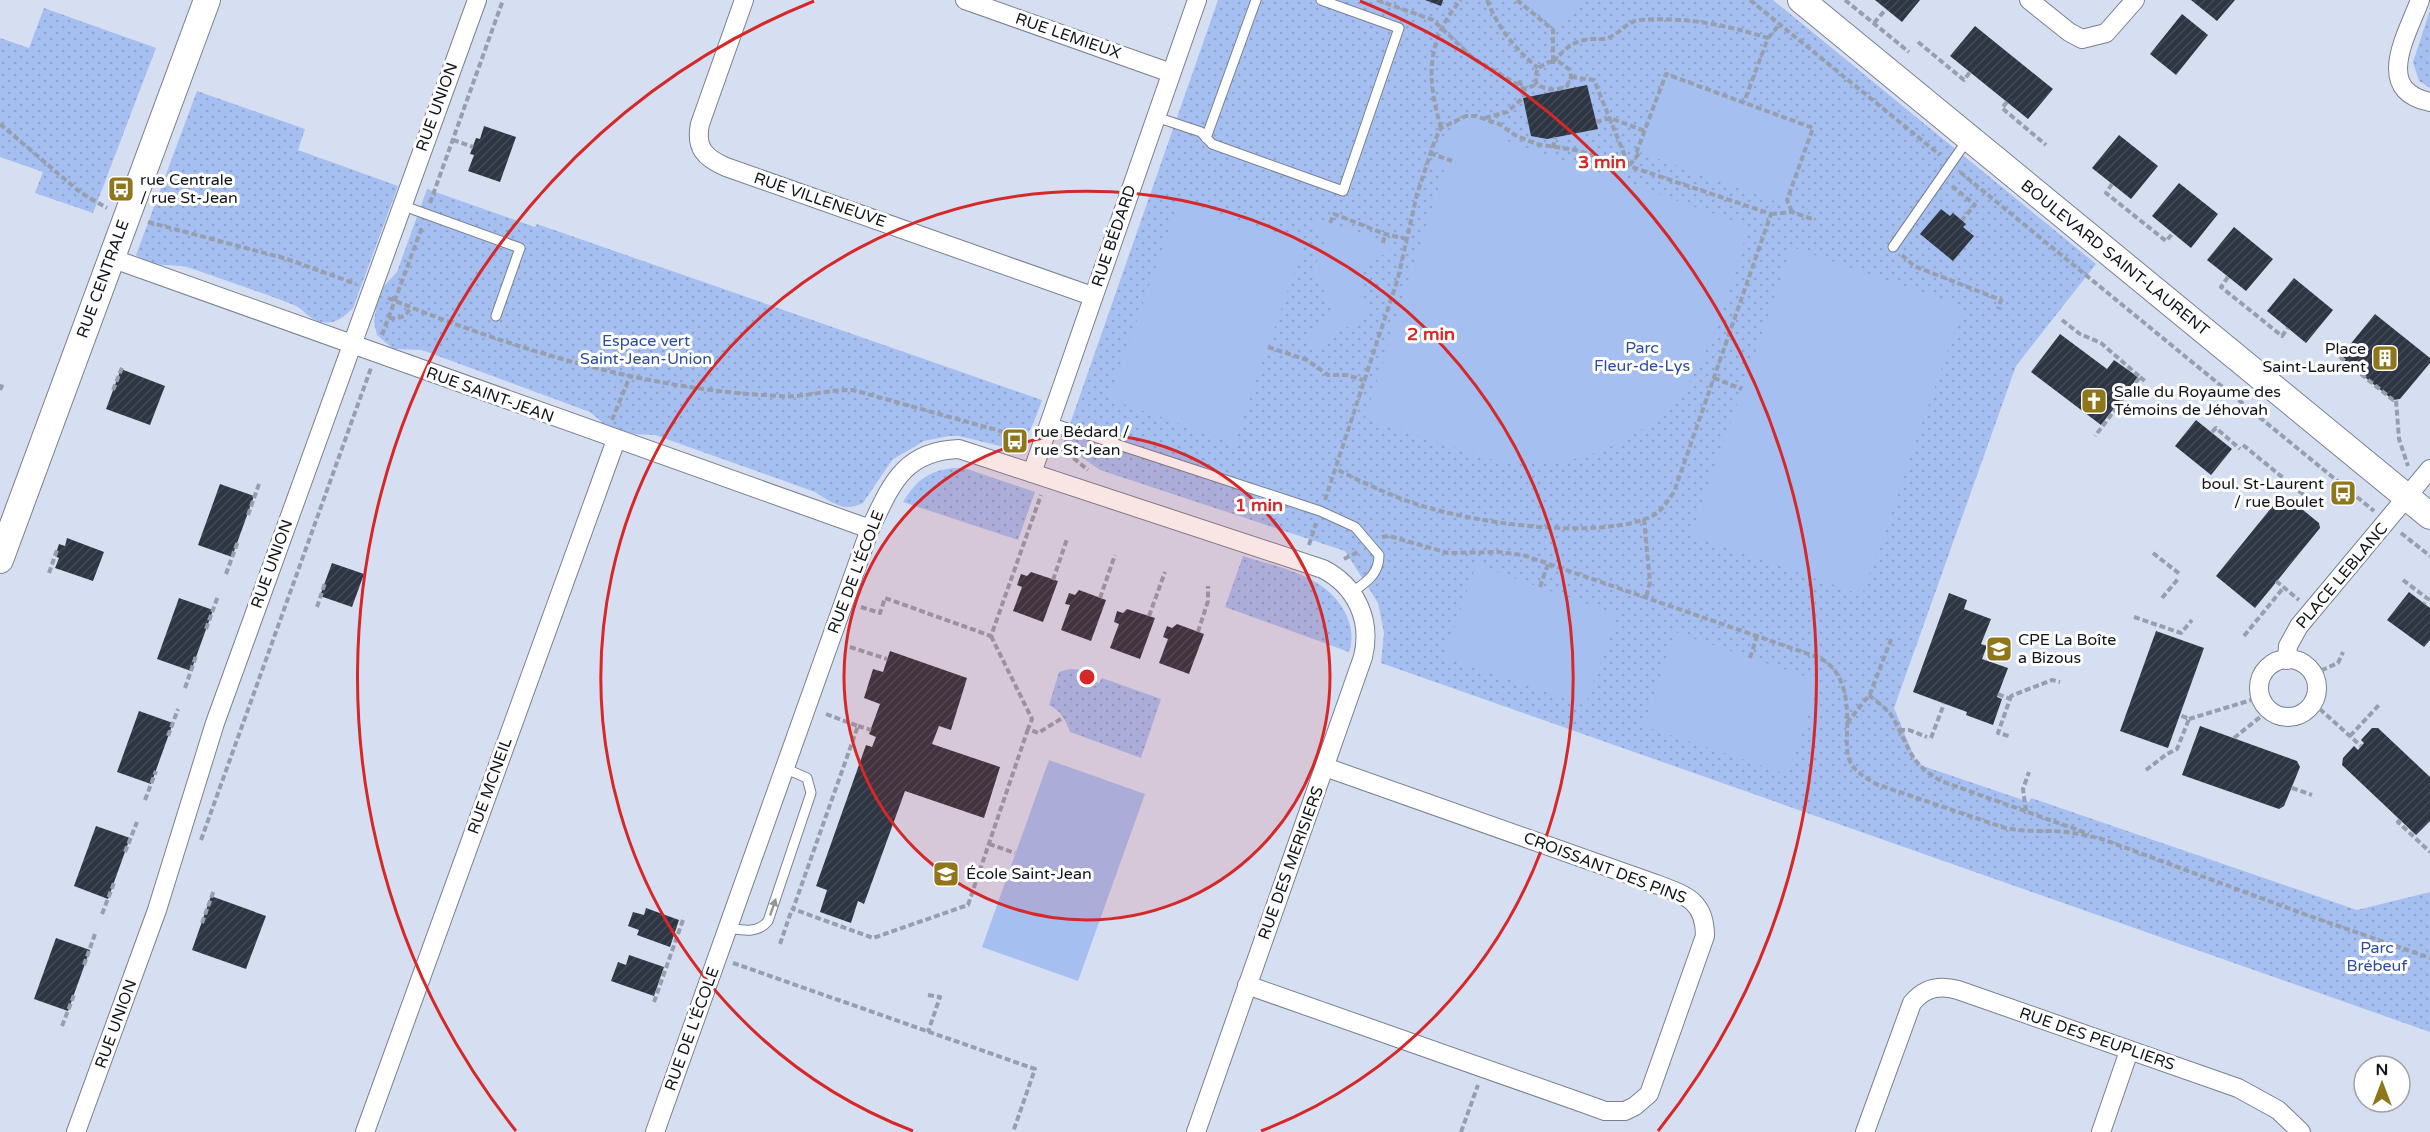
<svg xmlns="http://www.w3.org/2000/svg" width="2430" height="1132" font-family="'Varela Round',sans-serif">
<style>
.grass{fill:url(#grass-dots)}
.garden{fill:#a6bff1}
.building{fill:url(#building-hatch)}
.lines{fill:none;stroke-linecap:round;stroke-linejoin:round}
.lane-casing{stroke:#788091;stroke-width:11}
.street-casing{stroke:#788091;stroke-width:20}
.secondary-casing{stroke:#788091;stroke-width:28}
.path{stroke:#979fae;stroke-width:4;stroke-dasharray:6 3;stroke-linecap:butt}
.lane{stroke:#fff;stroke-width:9}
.street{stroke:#fff;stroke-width:18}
.secondary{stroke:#fff;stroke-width:26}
.oneway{fill:#949698}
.ring{fill:none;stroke:#d62828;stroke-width:3}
.labels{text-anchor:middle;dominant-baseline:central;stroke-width:6;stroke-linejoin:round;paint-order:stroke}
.street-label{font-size:16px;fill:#11151b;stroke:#fff}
.poi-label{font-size:16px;fill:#11151b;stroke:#fff;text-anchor:start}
.park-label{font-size:16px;fill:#2a4da1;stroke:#fff}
.centre{fill:#d62828;stroke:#fff;stroke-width:3}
.ring-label{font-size:18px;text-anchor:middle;font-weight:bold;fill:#d62828;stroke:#fff;stroke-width:6;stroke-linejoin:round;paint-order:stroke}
</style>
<defs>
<pattern id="grass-dots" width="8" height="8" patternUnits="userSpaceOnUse" patternTransform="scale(1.5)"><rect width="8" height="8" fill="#a6bff1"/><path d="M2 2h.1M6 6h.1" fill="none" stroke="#8ea3ce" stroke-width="1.8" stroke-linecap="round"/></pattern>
<pattern id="building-hatch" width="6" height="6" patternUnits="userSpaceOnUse" patternTransform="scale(1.5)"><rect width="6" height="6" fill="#2e3543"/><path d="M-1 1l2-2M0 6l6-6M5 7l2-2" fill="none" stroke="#434955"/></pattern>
</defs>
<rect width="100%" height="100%" fill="#d6dff2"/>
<g class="grass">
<path d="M1218 0H1773L2096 264 2016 366 1894 708 1916 761 1923 766 2029 802 2031 798 2357 910 2430 892V1032L1381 663 1384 633 1378 603 1345 551 1100 470 1063 444Z"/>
<path d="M44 8 156 48 93 213 35 193 43 172 0 157V38L29 48Z"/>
<path d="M2430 10V88L2419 81 2413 62Z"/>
<path d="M197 91 305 129 298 150 398 186 353 308C344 317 335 325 321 322 309 320 304 309 294 305 261 292 227 281 193 269 172 261 156 271 136 255Z"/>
<path d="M427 189 535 227 537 224 1042 400C1034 421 1030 444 1004 447L959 436H949L924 441 892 460 863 503C842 513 832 502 815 492L655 435 633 434 604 424 590 412 422 350 393 349 377 335 374 322 376 307 384 286 397 272Z"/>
<path d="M953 468H964L1035 492 1018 540 903 502C916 480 929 471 953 468Z"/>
<path d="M1243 556C1283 569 1331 576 1348 619 1352 630 1353 641 1349 652L1225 607Z"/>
<path d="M1070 669 1082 670 1089 680 1099 683 1102 678 1161 699 1141 758 1070 732C1065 719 1061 711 1049 705L1059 672Z"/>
</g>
<g class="garden">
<path d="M1521 0H1579L1581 1 1558 30Z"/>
<path d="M1666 74 1813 128 1785 205 1637 151Z"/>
<path d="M1473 118 1508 132 1505 140 1749 226C1734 272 1718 336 1693 376 1658 434 1586 468 1518 464 1494 462 1470 453 1447 445 1420 436 1392 427 1365 418L1444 170 1435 167 1445 133Z"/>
<path d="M1179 201 1304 244 1234 443 1109 399Z"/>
<path d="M1302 217 1317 223 1324 220 1391 246 1387 257 1376 252C1361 271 1354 289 1372 310L1312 351 1306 344 1333 308 1317 279 1311 278 1324 242 1323 235 1318 234 1316 228 1301 223Z"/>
<path d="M1792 247 1963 307 1862 595 1691 535Z"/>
<path d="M1476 565 1617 614 1585 706 1444 657Z"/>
<path d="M1675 632 1819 681 1787 774 1643 726Z"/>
<path d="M1049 760 1145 794 1078 981 982 947Z"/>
</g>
<g class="building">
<path d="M1425 0H1443L1441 6Z"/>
<path d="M1875 0H1920L1902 22Z"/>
<path d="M2191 0H2235L2217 21Z"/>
<path d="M2182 14 2208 35 2176 75 2150 54Z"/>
<path d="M1975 26 2053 89 2028 119 1950 56Z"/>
<path d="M1587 85 1598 129 1547 139 1531 136 1523 98Z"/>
<path d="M484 126 516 137 500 182 468 171 474 155 470 154 476 138 480 139Z"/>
<path d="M2119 135 2158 166 2131 199 2092 168Z"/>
<path d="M2179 183 2218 214 2191 248 2152 216Z"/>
<path d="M1941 209 1950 216 1953 213 1966 224 1963 227 1974 236 1953 261 1920 234Z"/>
<path d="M2234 227 2273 259 2246 291 2207 260Z"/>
<path d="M2294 278 2333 310 2306 343 2267 311Z"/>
<path d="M2375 314 2430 358V363L2400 399 2393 400 2340 357Z"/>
<path d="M2060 334 2107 369 2114 360 2138 377 2101 425 2031 372Z"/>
<path d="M121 369 165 386 150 425 106 409Z"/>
<path d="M2196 420 2232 449 2211 475 2175 446Z"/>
<path d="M220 484 254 496 232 557 198 545Z"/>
<path d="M2280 497H2287L2319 523 2320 528 2255 608 2216 576Z"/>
<path d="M67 538 104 552 93 581 55 568 59 558 55 556 59 544 65 546Z"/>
<path d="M332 563 364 574 352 607 320 596Z"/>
<path d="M1031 572 1058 581 1043 622 1013 611 1022 587 1017 585 1021 574 1027 576Z"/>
<path d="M1079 590 1106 600 1091 641 1061 630 1070 605 1065 604 1069 593 1075 595Z"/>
<path d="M2409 592 2430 608V640L2424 647 2387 620Z"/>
<path d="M1949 593 1967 600 1964 609 1991 619 1981 644 1987 646 1982 659 2008 668 1997 697 2002 699 1993 725 1966 715 1967 712 1913 692Z"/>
<path d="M179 598 213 610 191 671 157 659Z"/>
<path d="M1127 609 1155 618 1140 659 1110 648 1119 624 1114 622 1117 611 1123 613Z"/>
<path d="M1177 624 1204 634 1189 674 1159 663 1168 639 1163 637 1167 626 1172 628Z"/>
<path d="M2156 631 2204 648 2168 748 2120 731Z"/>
<path d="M890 651 967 678 951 730 939 726 932 744 1000 767 984 818 905 791 864 904 858 901 851 923 820 912 827 890 816 886 866 745 872 747 876 737 869 734 880 704 864 698 873 669 883 672Z"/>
<path d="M139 711 173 723 151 784 117 772Z"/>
<path d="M2200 726 2297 761 2300 767 2284 806 2279 809 2182 775Z"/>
<path d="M2372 728H2378L2430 777V821L2416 835 2342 765 2343 758 2354 746 2358 750 2364 743 2361 740Z"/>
<path d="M96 826 130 838 108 899 74 886Z"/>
<path d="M211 896 266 916 246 969 192 950Z"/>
<path d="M646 908 679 920 670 947 637 935 639 930 628 926 633 912 644 915Z"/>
<path d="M56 938 90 950 68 1011 34 999Z"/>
<path d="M629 955 664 967 654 996 611 981 618 962 626 965Z"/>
</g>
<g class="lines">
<defs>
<g id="lane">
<path d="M1156 117 1201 132 1212 144 1343 191 1399 28 1321 0"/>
<path d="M1206 138 1256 0"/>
<path d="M401 205 520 248 496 316"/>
<path d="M1893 247 1968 139"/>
<path d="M1049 422 1320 511 1355 527 1379 555C1379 575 1366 582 1351 593"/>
<path d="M727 928C742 930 758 934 768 921L811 793 807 778 784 768"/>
</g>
<g id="street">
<path d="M744 0 700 124C695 148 705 158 726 167L1092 296"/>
<path d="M965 0 1171 73"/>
<path d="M2029 0 2069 32 2082 39 2106 33 2135 0"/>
<path d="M2420 0C2407 35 2373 90 2430 102"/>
<path d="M111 258 870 529"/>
<path d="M1032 473 1197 0"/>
<circle cx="2288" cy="688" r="29"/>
<path d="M2287 660 2288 646 2299 626 2430 469"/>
<path d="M1247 985 1580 1102 1605 1111H1625L1635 1106 1649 1094 1705 936C1705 900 1685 895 1656 884L1325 767"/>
<path d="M76 1132 157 910 215 723 477 0"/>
<path d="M365 1132 616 440"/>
<path d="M655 1132 870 529C891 485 903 451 959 449L1323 569C1356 586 1372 620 1363 657L1196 1132"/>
<path d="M1865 1132 1912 1003C1925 987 1940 985 1958 990L2238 1088 2278 1110 2301 1132"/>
<path d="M2101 1132 2129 1051"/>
</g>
<g id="secondary">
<path d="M1801 0 2430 516"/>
<path d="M0 560 207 0"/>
</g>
</defs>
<use href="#lane" class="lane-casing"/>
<use href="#street" class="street-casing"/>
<use href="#secondary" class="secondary-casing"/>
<g class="path">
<path d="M1377 0 1433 20 1473 58 1525 89 1537 84"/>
<path d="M1487 0C1498 28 1515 49 1538 68"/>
<path d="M1517 0 1553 30V61"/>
<path d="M1750 0 1940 155"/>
<path d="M1845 0 1909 52"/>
<path d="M1874 23 1886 9"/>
<path d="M1768 38 1780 24"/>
<path d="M1918 42 1964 80 1970 72"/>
<path d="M1549 62H1559L1570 70 1571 77 1567 86C1556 91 1547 91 1537 84L1535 77 1538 68Z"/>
<path d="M1553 62C1565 49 1573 40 1592 39 1598 39 1605 40 1610 37 1621 32 1626 23 1638 20 1686 17 1723 24 1768 38L1744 102"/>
<path d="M1571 77 1594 80 1629 166 1640 152 1637 151 1666 74 1813 128 1787 200 1792 212"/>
<path d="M1518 81 1525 89H1518"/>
<path d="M2007 102 2002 108 2046 145"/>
<path d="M1485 118 1507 112 1523 98 1525 89"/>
<path d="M1596 122 1610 118 1645 131"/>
<path d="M0 124 81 193 107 208"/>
<path d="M1441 128C1427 80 1425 41 1461 0"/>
<path d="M453 140 473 147"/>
<path d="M1553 148 1555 137"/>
<path d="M1430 153 1452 161"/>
<path d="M1960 172 2374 511"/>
<path d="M2112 184 2106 193 2166 241 2173 233"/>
<path d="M1952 186 1975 205 1962 220"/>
<path d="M430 203 503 0"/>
<path d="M1771 214 1792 212 1815 220"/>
<path d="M148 222 287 259 356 284"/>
<path d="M1330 223 1334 214 1385 234 1407 239"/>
<path d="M1383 243 1385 234"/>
<path d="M1902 255 1914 266 2001 300 1998 309"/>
<path d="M2228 277 2221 287 2282 336 2288 328"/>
<path d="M388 298C513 349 644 390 780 396 805 398 828 389 853 390L1025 438"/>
<path d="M389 318C400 319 406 317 411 307"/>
<path d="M2062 320 2080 334 2101 343 2140 377 2095 436"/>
<path d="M382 335 422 227"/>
<path d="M1268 347 1307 360 1328 375H1347L1363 380"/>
<path d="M2340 357 2393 400H2396L2399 439 2408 466"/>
<path d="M2140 377 2146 382"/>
<path d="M1714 378 1742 389"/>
<path d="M0 390 3 383"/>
<path d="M113 390 123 365"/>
<path d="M612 420 630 376"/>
<path d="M2212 432 2216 428 2240 449"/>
<path d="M2243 445 2304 495V504L2301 508"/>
<path d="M1058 449 1071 456 1088 470"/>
<path d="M1325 500 1398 278 1417 194 1435 140 1441 128 1466 116H1476L1499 124 1515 135 1536 144 1575 150 1629 166 1771 214 1674 492C1666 503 1661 513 1648 518 1592 540 1474 523 1416 504 1389 495 1362 482 1336 469"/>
<path d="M248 515 259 484"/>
<path d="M1644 519 1650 582 1646 598"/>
<path d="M2401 533 2430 556"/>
<path d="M1382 537 1389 536 1448 553 1498 552 1523 555 1817 657C1846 669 1848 703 1847 730 1847 740 1846 750 1849 759 1854 772 1865 777 1876 784L2005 828C2021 831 2034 831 2049 831 2067 831 2085 835 2102 839L2304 914 2430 958"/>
<path d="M1309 545 1316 523"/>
<path d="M2153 553 2181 575"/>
<path d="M1344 559 1358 552"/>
<path d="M49 573 57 550"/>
<path d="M226 574 238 541"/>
<path d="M1053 580 1067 539"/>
<path d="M2403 580 2428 599 2424 604"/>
<path d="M2276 581 2299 600"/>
<path d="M1540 587 1548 564"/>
<path d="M1100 598 1115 555"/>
<path d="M2162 598 2178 579"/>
<path d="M317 607 325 583"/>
<path d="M861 607 880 613 885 598 991 636 1041 495"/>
<path d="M1149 616 1165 572"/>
<path d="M2134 617 2181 633 2192 620"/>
<path d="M206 629 218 596"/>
<path d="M1198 632 1208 601V586"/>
<path d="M991 636 1032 719 1028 729 1038 733 1064 717"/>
<path d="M2244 636 2284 587"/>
<path d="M850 647 887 659"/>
<path d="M1750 658 1757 636"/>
<path d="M2313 674 2338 663 2343 652"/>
<path d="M185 688 196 656"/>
<path d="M1998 694 2010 699 1998 733 2009 736"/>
<path d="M1869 695C1877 702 1888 709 1893 718 1910 748 1908 762 1941 781L2089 834"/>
<path d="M2010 699 2011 696 2052 680 2060 682"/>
<path d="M2313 703 2361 746"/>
<path d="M826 714 858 726 793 909 873 938 968 905 1028 729"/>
<path d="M2189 719 2261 697"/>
<path d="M1847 723 1870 694 1892 637"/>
<path d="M858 726 871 730"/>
<path d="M1899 730H1909L1927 737"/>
<path d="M168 736 178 709"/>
<path d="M2350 736 2379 705"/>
<path d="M1931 738 1944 704"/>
<path d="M2234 738 2269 710"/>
<path d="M2146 770 2167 754 2177 749 2189 719 2180 715"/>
<path d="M2292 788 2312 795"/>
<path d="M145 800 156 771"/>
<path d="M2026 811 2023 789 2029 772"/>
<path d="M2400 820 2398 822 2430 852"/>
<path d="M201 840 371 368"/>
<path d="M989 844 1015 853"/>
<path d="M125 852 137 822"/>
<path d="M102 914 114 883"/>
<path d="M202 923 214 890"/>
<path d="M780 944 792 909"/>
<path d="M733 963 1035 1069 1013 1132"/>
<path d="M84 965 95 934"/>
<path d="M928 995 940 997 928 1032"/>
<path d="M654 1002 684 917"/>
<path d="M62 1026 74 995"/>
<path d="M1461 1132 1478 1085"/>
</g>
<use href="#lane" class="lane"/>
<use href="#street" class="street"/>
<use href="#secondary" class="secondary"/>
</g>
<defs><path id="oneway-solid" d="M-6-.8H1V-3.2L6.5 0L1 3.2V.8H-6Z" transform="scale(1.5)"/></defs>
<use class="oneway" href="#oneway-solid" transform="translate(773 907) rotate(-71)"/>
<circle cx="1087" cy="677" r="243" fill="#d62828" fill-opacity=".12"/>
<g class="ring">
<circle cx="1087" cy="677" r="243"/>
<path d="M913 1131A486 486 0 1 1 1261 1131"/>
<path d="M516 1131A729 729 0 0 1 814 1M1360 1A729 729 0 0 1 1658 1131"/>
</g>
<defs>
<symbol id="bus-square" viewBox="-11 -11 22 22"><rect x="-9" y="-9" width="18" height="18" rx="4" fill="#8f761b" stroke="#fff"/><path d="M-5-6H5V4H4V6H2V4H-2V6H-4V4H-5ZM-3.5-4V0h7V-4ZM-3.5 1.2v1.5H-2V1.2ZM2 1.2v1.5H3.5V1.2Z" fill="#fff"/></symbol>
<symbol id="building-square" viewBox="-11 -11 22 22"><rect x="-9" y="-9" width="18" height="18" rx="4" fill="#8f761b" stroke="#fff"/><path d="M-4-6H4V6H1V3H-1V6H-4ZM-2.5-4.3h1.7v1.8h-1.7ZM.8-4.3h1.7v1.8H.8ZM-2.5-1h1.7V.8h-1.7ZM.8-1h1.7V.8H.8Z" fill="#fff"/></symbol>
<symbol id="church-square" viewBox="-11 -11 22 22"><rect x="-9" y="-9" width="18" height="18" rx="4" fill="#8f761b" stroke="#fff"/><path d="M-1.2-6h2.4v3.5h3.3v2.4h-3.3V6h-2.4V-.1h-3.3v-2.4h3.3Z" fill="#fff"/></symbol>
<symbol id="school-square" viewBox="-11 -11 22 22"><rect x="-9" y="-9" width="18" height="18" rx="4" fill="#8f761b" stroke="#fff"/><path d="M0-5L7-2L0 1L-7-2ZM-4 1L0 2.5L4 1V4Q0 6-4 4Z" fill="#fff"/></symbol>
</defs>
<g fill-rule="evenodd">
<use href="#bus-square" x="106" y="174" width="30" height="30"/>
<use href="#building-square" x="2370" y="343" width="30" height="30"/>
<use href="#church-square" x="2079" y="386" width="30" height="30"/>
<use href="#bus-square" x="1000" y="426" width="30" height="30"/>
<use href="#bus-square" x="2328" y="478" width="30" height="30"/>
<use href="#school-square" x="1984" y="634" width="30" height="30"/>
<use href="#school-square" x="931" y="859" width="30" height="30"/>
</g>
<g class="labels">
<g class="street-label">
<text transform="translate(1068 36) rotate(19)">RUE LEMIEUX</text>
<text transform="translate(437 107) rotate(-70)">RUE UNION</text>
<text transform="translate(820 200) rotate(19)">RUE VILLENEUVE</text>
<text transform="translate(1114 236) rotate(-71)">RUE BÉDARD</text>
<text transform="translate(2115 258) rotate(39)">BOULEVARD SAINT-LAURENT</text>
<text transform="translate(103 279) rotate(-70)">RUE CENTRALE</text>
<text transform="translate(490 395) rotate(20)">RUE SAINT-JEAN</text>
<text transform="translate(272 564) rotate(-70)">RUE UNION</text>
<text transform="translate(856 572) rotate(-69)">RUE DE L'ÉCOLE</text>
<text transform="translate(2342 576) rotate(-50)">PLACE LEBLANC</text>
<text transform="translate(490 786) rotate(-70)">RUE MCNEIL</text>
<text transform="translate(1291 863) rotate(-70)">RUE DES MERISIERS</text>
<text transform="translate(1605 868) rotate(21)">CROISSANT DES PINS</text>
<text transform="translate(116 1024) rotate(-70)">RUE UNION</text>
<text transform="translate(692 1029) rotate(-70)">RUE DE L'ÉCOLE</text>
<text transform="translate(2097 1039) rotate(19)">RUE DES PEUPLIERS</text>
</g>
<g class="poi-label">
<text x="140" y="180">rue Centrale<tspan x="140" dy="18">/ rue St-Jean</tspan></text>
<text x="2366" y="349" text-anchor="end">Place<tspan x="2366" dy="18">Saint-Laurent</tspan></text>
<text x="2114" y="392">Salle du Royaume des<tspan x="2114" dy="18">Témoins de Jéhovah</tspan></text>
<text x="1034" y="432">rue Bédard /<tspan x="1034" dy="18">rue St-Jean</tspan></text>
<text x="2324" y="484" text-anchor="end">boul. St-Laurent<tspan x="2324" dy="18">/ rue Boulet</tspan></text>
<text x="2018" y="640">CPE La Boîte<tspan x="2018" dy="18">a Bizous</tspan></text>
<text x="966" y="874">École Saint-Jean</text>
</g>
<g class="park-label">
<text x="646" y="341">Espace vert<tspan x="646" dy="18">Saint-Jean-Union</tspan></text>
<text x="1642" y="348">Parc<tspan x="1642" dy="18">Fleur-de-Lys</tspan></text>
<text x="2377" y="948">Parc<tspan x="2377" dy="18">Brébeuf</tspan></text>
</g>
</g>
<circle cx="1087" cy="677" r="9" class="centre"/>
<g class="ring-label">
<text x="1602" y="168">3 min</text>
<text x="1431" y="340">2 min</text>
<text x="1259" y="511">1 min</text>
</g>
<g transform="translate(2382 1084)"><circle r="28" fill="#ffffff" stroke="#a0a1a4" stroke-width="1.5"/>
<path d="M0-4.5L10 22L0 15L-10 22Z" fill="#8f761b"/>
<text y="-9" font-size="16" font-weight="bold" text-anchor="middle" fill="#11151b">N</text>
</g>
</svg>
